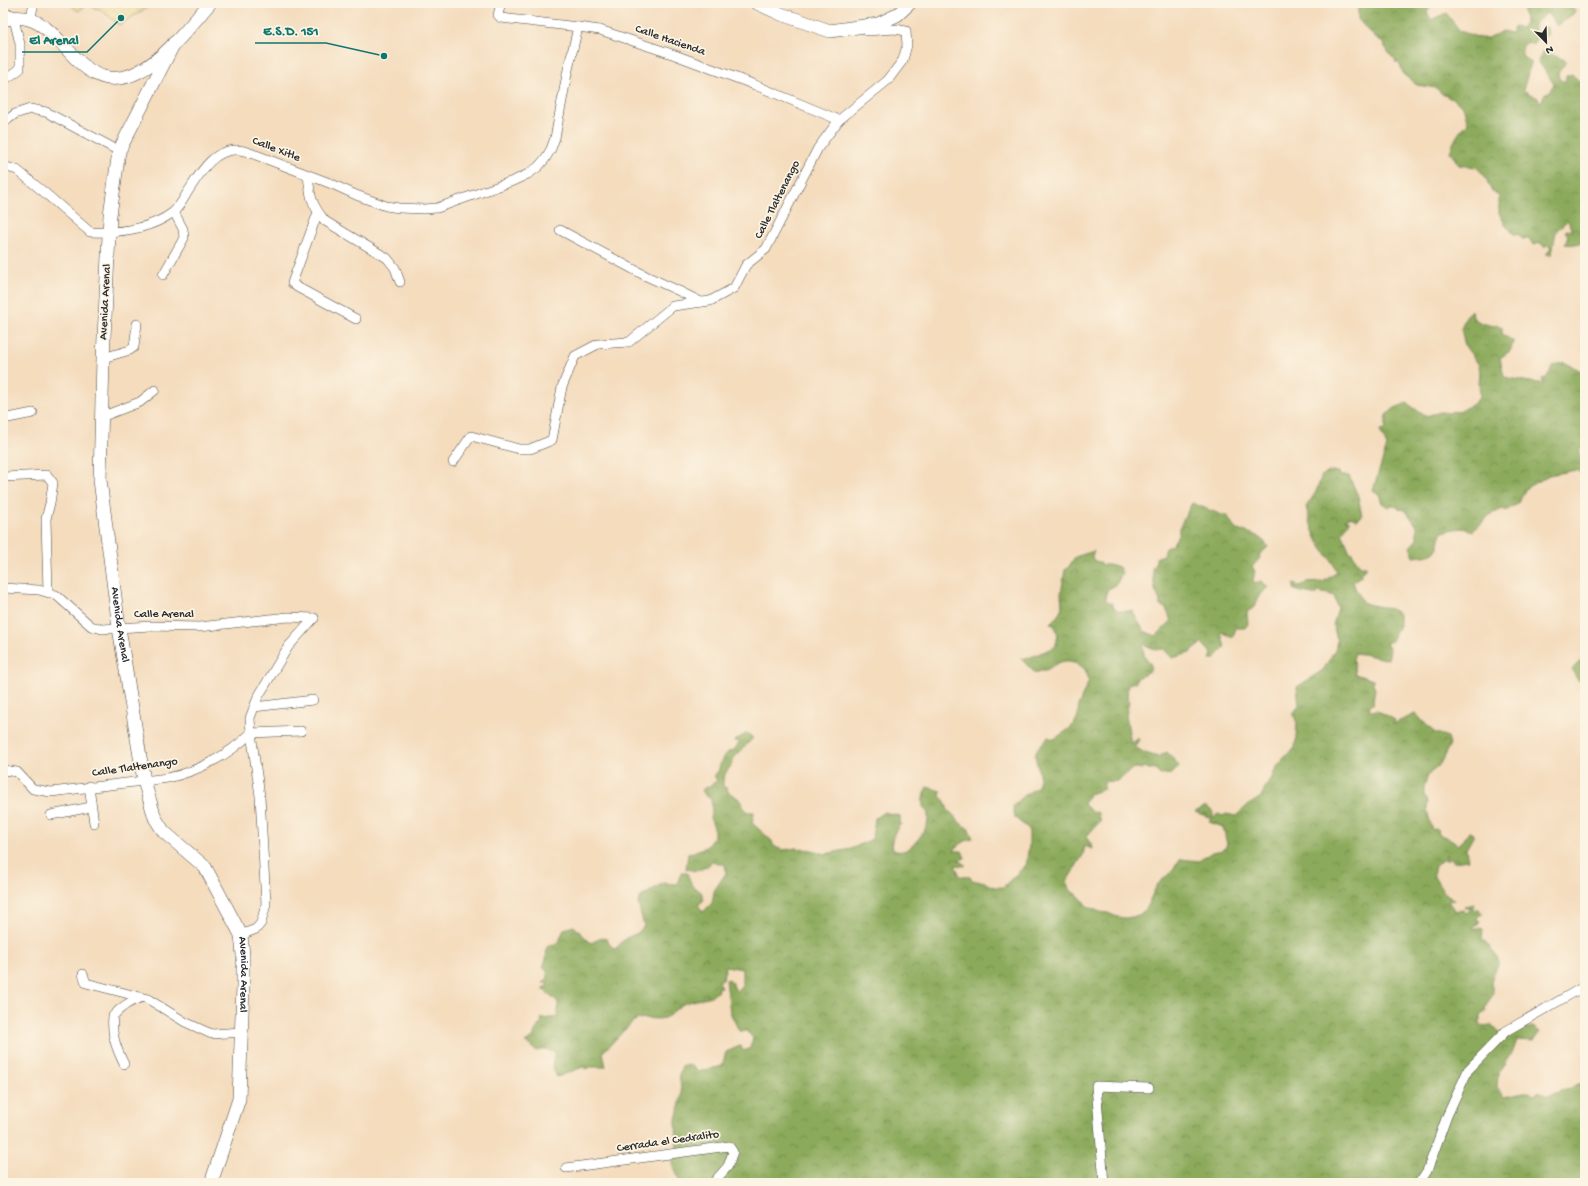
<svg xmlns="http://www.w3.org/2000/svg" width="1588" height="1186" font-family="'Gochi Hand',sans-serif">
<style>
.forest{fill:url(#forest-crowns);stroke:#5c6a44}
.sand{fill:url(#sand-dots);stroke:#8c8264}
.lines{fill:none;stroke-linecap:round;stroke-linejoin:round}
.street-casing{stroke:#494641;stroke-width:10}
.secondary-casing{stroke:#494641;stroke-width:14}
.street{stroke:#fff;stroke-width:9}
.secondary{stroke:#fff;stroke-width:13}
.labels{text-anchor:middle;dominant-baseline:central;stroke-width:3.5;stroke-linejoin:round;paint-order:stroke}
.street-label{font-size:12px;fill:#2b2b2b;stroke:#fcf5e5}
.leader{fill:none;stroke:#0f766e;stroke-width:1.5}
.callout-dot{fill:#0f766e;stroke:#fcf5e5;stroke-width:1.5}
.callout-label{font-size:13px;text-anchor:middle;font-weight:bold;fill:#0f766e;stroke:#fcf5e5;stroke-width:3.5;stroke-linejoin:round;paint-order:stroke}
</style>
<defs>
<pattern id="forest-crowns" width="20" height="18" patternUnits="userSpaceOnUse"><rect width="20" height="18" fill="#8caa5c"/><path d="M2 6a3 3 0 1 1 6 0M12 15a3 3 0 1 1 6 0" fill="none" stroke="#738b4c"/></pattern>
<pattern id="sand-dots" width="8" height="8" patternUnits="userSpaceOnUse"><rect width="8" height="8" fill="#eeda9e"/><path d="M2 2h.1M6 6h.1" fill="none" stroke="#cb8" stroke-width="1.8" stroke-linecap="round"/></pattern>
</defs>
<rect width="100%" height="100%" fill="#fcf5e5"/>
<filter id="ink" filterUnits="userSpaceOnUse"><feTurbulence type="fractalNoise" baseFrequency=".025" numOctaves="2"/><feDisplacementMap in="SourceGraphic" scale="8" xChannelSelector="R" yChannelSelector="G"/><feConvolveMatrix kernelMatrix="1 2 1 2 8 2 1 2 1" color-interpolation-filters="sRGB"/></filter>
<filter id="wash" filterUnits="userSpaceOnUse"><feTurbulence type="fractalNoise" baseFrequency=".012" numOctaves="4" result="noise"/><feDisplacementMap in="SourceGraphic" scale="16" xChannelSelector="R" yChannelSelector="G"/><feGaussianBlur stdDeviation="0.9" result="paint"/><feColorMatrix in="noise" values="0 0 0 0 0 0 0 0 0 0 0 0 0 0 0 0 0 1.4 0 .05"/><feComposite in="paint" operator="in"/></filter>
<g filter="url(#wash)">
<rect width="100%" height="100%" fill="#f4dcbd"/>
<g class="forest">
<path d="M1358 3H1436L1433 4 1427 12 1431 20 1446 13 1460 31 1480 38H1488L1503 31 1512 33 1514 27 1521 28 1525 23 1523 3H1574L1572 8 1575 11 1573 14 1557 26 1547 13 1534 24V30L1538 34 1541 27H1547L1549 33 1546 37 1538 36 1533 45 1528 42 1522 46V56L1531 63 1523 90 1538 98 1541 103 1545 93 1549 92 1554 84 1538 61 1543 51 1567 61 1558 73 1559 79 1565 82 1566 76 1572 74 1580 82 1583 81 1585 84V244C1578 242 1572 246 1565 244L1568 236 1565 231 1571 229 1568 220 1556 231 1552 254 1546 255 1551 247 1547 244 1545 247 1540 243 1534 245 1528 239H1522L1518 234 1515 235 1506 226 1499 213V196L1491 190 1485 176 1476 167 1459 165 1450 152C1454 140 1459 131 1468 123L1464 109 1456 101 1442 94 1436 88 1417 85 1404 75 1399 63 1395 62 1396 60 1391 56 1382 42 1369 32 1358 19Z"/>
<path d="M1472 310 1473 318 1481 323 1494 326 1496 324 1502 327V334L1514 342 1510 351 1500 358 1504 377 1535 383H1544L1542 379 1548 377 1552 366 1564 362 1585 373V445L1579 451 1581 464 1585 468V476L1576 470 1549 475 1526 488 1518 503 1506 511 1503 509 1491 514 1473 531C1463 526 1451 529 1441 533 1438 555 1434 555 1414 557L1410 547 1417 539V526L1406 511 1392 505 1388 507 1382 503 1379 494 1373 490 1387 446 1380 431 1386 429V415L1395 408 1407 403 1425 416 1441 412 1449 413 1453 411 1456 412 1472 405 1480 397 1479 383 1480 374 1479 365 1465 346 1461 328 1466 316Z"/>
<path d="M1329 472H1339L1340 476H1349L1358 496 1362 516 1357 520 1350 517 1345 519 1350 521 1342 533 1350 552 1352 553 1360 566H1366L1361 574 1362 575 1353 582C1355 590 1360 594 1362 602 1376 608 1385 604 1399 614V625L1392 641 1386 643 1390 651 1388 659C1376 658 1366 654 1355 653L1353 659 1355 674 1373 680V684L1375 689 1373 700 1374 703 1369 706 1371 711 1377 710 1395 720 1393 724 1415 714 1434 732 1448 737 1450 744 1440 764 1428 775 1424 788V795L1428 802 1427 809 1432 830 1435 829 1438 830 1439 835C1447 836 1452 842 1459 845L1470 831 1474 835 1466 849 1468 860 1454 862 1445 854 1448 860H1443L1435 866 1433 874 1445 894 1454 900 1448 901 1455 911 1463 910 1466 913 1472 909 1466 908 1464 907 1474 904 1476 913 1478 908 1483 914 1478 916 1477 920 1480 921 1478 924 1474 926 1472 928H1479L1483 929 1482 938 1498 957V965L1494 973 1491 982 1493 993 1485 1008 1486 1011 1480 1014V1021L1481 1026 1492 1025 1499 1033 1533 1027 1540 1032 1533 1041 1517 1040 1512 1054 1507 1058 1503 1068 1498 1074 1497 1088 1504 1097 1529 1092 1533 1094 1538 1092 1548 1096 1584 1082 1585 1080V1183H680L672 1164V1160L677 1150 676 1119 682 1095 679 1075 682 1067 687 1065 693 1066 698 1072 722 1066 726 1052 740 1046 744 1051 750 1048 753 1038 746 1031H739L730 1012 726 980 729 979 737 992 742 986V969L726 966 723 977 724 979 718 981 721 987 717 988 718 991C712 999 692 999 681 1005 676 1008 671 1016 664 1018 654 1021 644 1015 634 1021 624 1029 613 1043 603 1052L606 1067H590L586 1069 583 1067 557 1077 552 1066 555 1053 546 1049 537 1051 528 1044 525 1043 534 1037V1033L539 1025 542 1024 541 1019 558 1017V1002L543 989 549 983H543L548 978 547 971 543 967 546 960 547 947 559 942 564 929 574 926 591 943 601 938 607 939 610 945 615 949 626 938 638 933 644 926 638 903 641 897 663 883 677 884 681 873H687L692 886 701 892 704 900 698 905 703 912 712 903 714 891 726 873 725 864H718L712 862 706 867 696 871 686 869 688 854 706 847 714 837V827L710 818 712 811 711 799 705 795 702 790 717 781 714 775 718 772 721 761 728 752 733 751 740 742 734 741 747 733 753 738 734 758 731 766 726 772 723 779V787L727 788 728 792 738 798 747 812H754L752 823 772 841 773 845 777 848 784 850 796 848 812 850 825 854 851 849 872 839 875 818 884 812 900 816V822L901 824C893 833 891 838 893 850 901 853 907 851 913 845 920 837 930 826 928 814 927 811 924 809 923 806 922 801 924 791 927 787L941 791 940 796 945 801 948 811C957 816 958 824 968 828L973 838C965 841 957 845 954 851H962L965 858 959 860 965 864V866L955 865 960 876 970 877 972 880 981 882 983 881C991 886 992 888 1003 887L1026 865 1029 846V829L1015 818 1013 806 1024 796 1038 786 1040 778 1035 755 1037 749 1048 737 1054 739C1068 730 1081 724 1078 704H1080L1081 699 1089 680 1085 669C1080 667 1077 664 1073 662 1065 658 1052 665 1046 671H1041L1035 673 1020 658 1026 659 1055 647C1058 637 1060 631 1051 623L1057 617 1062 607 1061 594 1065 570 1068 568 1075 557 1094 551 1092 556 1093 560 1101 563 1102 565H1113L1119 567 1122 573 1116 585 1108 589 1106 593V601L1112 603 1114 608 1119 611H1132L1144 631 1156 636 1171 621 1166 608 1160 606V601L1155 590 1152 569 1156 562V558L1163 555 1165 548 1172 545 1179 534V529L1184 518 1192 503 1222 515H1227L1236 530C1248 532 1262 535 1268 547L1259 555 1260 558 1252 567 1255 571 1253 581 1254 584 1261 581 1268 587 1257 599 1256 606 1247 612 1248 624 1245 628H1236L1233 637 1221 632 1225 648 1217 656 1215 659H1210L1212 654 1201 642 1198 647 1193 649 1190 653 1172 658 1164 649C1158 650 1153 648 1147 647L1146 645 1143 644 1144 655 1151 665 1150 671 1137 678 1136 682 1128 684 1127 698 1129 701 1126 715 1131 744 1137 739H1139L1135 747 1145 753 1158 757 1167 752 1179 766 1172 774 1160 775 1154 769H1149L1144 767 1141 769C1131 764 1125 778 1117 781 1113 782 1107 781 1104 782V789L1089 794 1084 804 1091 811 1098 813 1099 819 1101 820 1086 837 1091 844 1092 849 1085 846 1083 855 1067 881 1071 891 1079 896 1087 906 1100 912 1108 913 1117 917 1125 918 1139 916 1147 906 1157 885 1170 873 1181 859 1199 861 1212 852 1224 850 1227 844 1223 827 1209 822 1211 818 1195 812 1206 806 1213 812V818L1218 814 1223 816 1226 814 1236 816 1247 806 1261 797 1266 785 1271 781 1275 769 1283 760V758L1286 756 1295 748 1297 723 1293 714 1299 705 1297 687 1323 670 1335 650 1337 640 1333 625 1338 608 1334 596 1328 594 1318 592 1316 595C1309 592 1301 593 1294 590V584L1299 586 1306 583 1323 582 1337 572C1333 560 1323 552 1317 540 1312 530 1309 518 1306 507L1316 492 1322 475Z"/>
<path d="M1585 658V684L1577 679 1572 670 1577 664Z"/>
</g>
<path class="sand" d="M69 3H155L119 25 99 8 97 9 88 4 78 11Z"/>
</g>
<g filter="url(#ink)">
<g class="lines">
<defs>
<g id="street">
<path d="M501 3 498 15 501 18 578 27 600 30 675 55 755 85 839 120"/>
<path d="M3 13 13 15 20 44V69L3 81"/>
<path d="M31 16 34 3"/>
<path d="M3 123 15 114 30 109 46 112 119 151"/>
<path d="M3 166 17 170 45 193 90 232C118 233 149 230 172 213 179 208 183 200 187 193 199 175 213 148 238 150 244 150 250 153 256 155L332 184 356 195 386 206 399 208 424 209 437 208 513 181 528 174 538 167 545 159 551 149 555 138 567 74 578 27"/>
<path d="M308 175C310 196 311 204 325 221L387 258 395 268 400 282"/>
<path d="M318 212 292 283 297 287 356 319"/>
<path d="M560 230 646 276 679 291 701 302"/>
<path d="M163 275 184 238 183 229 174 212"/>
<path d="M103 358 130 350 134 347 137 324"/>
<path d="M101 417 140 402 155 390"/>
<path d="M3 419 33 413"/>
<path d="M453 462 471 436 519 449H530L552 440 562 387 575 356 598 344 629 342 673 306 710 301 734 288 746 265 766 249 818 148 839 120 888 80 903 60 907 45 906 31 895 29 867 31"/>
<path d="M3 477 47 475 53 483 50 503 46 519 48 592"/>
<path d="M3 588 39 590 56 595 91 626 102 629 151 626 199 627 288 617 314 618"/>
<path d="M254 707 313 700"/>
<path d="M3 770 17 772 33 789 51 792 168 778C199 771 229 755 251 733L250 718 258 697 288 647 314 618"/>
<path d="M89 786 94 823"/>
<path d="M51 815 91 807"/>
<path d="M241 935 256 929 261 923 266 904 260 796 251 733 301 731"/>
<path d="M83 974 86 983 148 999 185 1022 207 1032 212 1034 242 1032"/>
<path d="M124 1064C116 1048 111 1034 113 1016 121 1007 129 1001 141 998"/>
<path d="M566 1168 729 1146 733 1152 728 1166 713 1183"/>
<path d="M1104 1183 1096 1086 1149 1088"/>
<path d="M1419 1183 1427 1171 1447 1116 1468 1070 1506 1031 1585 986"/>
</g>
<g id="secondary">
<path d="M757 3 781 14 830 31 878 24 897 15 910 3"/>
<path d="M3 20C63 0 73 105 138 72 166 58 190 26 210 3"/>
<path id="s1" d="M174 43 119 151 110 215 103 358 100 480 119 628 144 781 155 818 164 832 205 867 241 935 243 955V986L239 1099 211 1183"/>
</g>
</defs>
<use href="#street" class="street-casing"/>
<use href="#secondary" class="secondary-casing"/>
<use href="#street" class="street"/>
<use href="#secondary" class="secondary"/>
</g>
</g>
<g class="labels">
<g class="street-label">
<text transform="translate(670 41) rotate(19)">Calle Hacienda</text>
<text transform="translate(276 150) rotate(21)">Calle Xitle</text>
<text transform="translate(778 200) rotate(-63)">Calle Tlaltenango</text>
<text transform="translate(106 302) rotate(-87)">Avenida Arenal</text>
<text x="164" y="615">Calle Arenal</text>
<text stroke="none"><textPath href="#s1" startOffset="597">Avenida Arenal</textPath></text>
<text transform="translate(135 768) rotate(-8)">Calle Tlaltenango</text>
<text stroke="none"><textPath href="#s1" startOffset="981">Avenida Arenal</textPath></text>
<text transform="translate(668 1142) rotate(-8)">Cerrada el Cedralito</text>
</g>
</g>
<path class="leader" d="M384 56L326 43H255M121 18L87 52H22"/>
<g class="callout-dot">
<circle cx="384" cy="56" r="4"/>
<circle cx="121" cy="18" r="4"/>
</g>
<g class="callout-label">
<text x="291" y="35">E.S.D. 151</text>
<text x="54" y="44">El Arenal</text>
</g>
<rect width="1588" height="1186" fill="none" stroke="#fcf5e5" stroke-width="16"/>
<g transform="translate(1546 42) rotate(157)" stroke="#fcf5e5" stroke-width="3" paint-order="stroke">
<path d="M0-3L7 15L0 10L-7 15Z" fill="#2b2b2b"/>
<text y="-6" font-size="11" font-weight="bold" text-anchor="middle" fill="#2b2b2b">N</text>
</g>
</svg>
